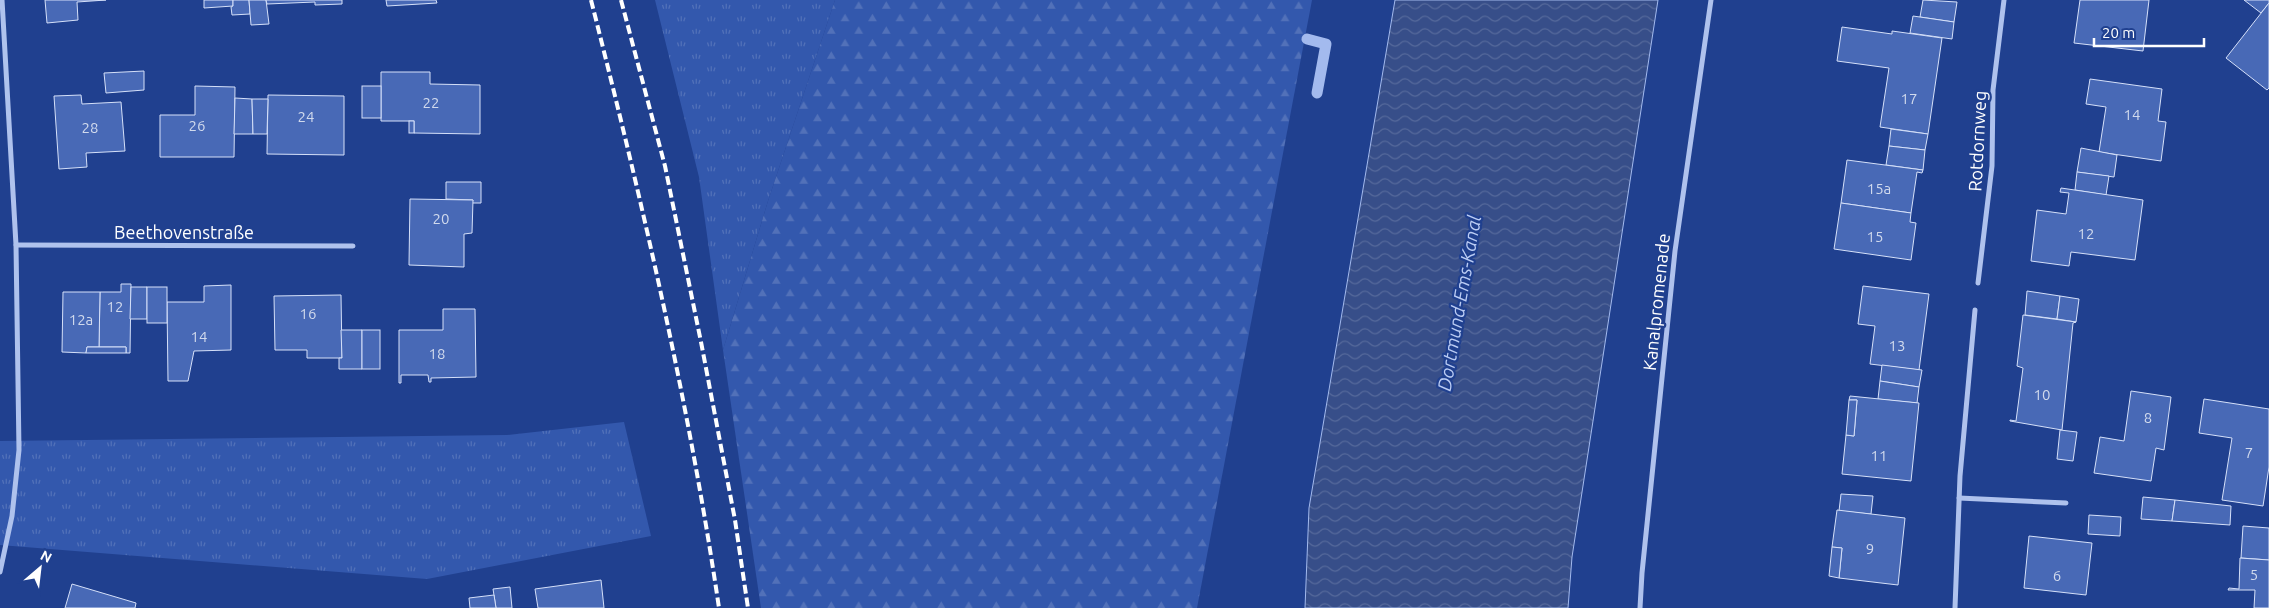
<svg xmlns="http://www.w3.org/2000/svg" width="2269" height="608" font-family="Ubuntu,sans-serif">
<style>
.grass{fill:url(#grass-tufts)}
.forest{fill:url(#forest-firs)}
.water{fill:url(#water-waves);stroke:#a3baee}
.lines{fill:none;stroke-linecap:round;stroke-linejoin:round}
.stream{stroke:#a3baee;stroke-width:11}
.building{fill:#4869b6;stroke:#d5e0f9}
.street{stroke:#afc2ed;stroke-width:5}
.rail{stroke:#fff;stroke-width:4;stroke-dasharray:9 4;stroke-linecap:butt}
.labels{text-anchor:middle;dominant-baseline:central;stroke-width:4.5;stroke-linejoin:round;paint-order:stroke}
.number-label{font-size:15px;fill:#d1daed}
.street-label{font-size:18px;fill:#fff;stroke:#20408f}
.water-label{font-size:19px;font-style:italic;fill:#bbccf4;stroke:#20408f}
</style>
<defs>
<pattern id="grass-tufts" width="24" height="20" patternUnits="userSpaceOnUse" patternTransform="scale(1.25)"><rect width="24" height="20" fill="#3358ad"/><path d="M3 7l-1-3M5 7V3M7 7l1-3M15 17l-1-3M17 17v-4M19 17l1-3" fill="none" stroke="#5271b9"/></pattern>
<pattern id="forest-firs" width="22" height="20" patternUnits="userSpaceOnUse" patternTransform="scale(1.25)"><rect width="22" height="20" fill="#3358ad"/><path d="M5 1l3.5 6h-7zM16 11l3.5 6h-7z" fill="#5271b9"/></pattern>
<pattern id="water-waves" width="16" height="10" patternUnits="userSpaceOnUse" patternTransform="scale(1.25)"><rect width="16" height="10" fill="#374e89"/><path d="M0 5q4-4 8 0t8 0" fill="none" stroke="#55699b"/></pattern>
</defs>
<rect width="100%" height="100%" fill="#20408f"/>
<g class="grass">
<path d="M655 0H835L768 201 723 350 699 177Z"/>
<path d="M624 422 651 536 427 579 0 545V441L507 435Z"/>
</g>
<path class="forest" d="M835 0H1312L1197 608H761L723 350 768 201Z"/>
<path class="water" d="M1395 0H1658L1572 557 1568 608H1305L1309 508Z"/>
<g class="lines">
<path class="stream" d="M1307 39 1326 44 1317 93"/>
</g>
<g class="building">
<path d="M45 0H106L77 2 78 20 47 23Z"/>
<path d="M204 0H233V6L204 8Z"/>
<path d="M233 0H249L250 14 232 15 231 7 233 6Z"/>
<path d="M249 0H266L269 24 251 25Z"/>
<path d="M266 0H342V4L315 5V2L267 4Z"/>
<path d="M386 0H436L437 3 387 6Z"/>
<path d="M1923 0 1957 2 1954 22 1920 17Z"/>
<path d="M2080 0H2149L2143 51 2074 43Z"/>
<path d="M2244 0H2269V3L2261 13Z"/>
<path d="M2269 3V88L2267 90 2226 58Z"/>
<path d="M1913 16 1954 22 1952 39 1910 33Z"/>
<path d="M1842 27 1892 34V31L1942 38 1928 134 1880 127 1889 68 1837 61Z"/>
<path d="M144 71V90L106 93 104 73Z"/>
<path d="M381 72H430V84L480 85V134L414 133V121H381Z"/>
<path d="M2090 79 2162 89 2158 121 2166 122 2161 161 2099 152 2106 107 2086 104Z"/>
<path d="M195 86 235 87 234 157H160V115H195Z"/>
<rect x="362" y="86" width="19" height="32"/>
<path d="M81 95 82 104 121 102 125 151 86 153 87 167 59 169 54 96Z"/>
<path d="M268 95 344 96V155L267 154Z"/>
<path d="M235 98 252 99 253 134H234Z"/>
<path d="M252 99H268L267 134H253Z"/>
<rect x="409" y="121" width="5" height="12"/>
<path d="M1891 129 1928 134 1925 150 1889 146Z"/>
<path d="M1889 146 1925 150 1923 170 1886 165Z"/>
<path d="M2081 148 2117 155 2114 177 2077 172Z"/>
<path d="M1847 160 1923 170 1922 173 1917 172 1911 213 1841 203Z"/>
<path d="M2077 172 2109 176 2106 195 2075 190Z"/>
<path d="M446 182H481V203H472L473 200 446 199Z"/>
<path d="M2061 188 2143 200 2135 260 2071 252 2069 266 2031 261 2037 210 2066 214 2069 193 2060 192Z"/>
<path d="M410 199 473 200 472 233 464 234V267L409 265Z"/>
<path d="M1841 203 1911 213 1910 222 1916 223 1911 260 1834 249Z"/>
<path d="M121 284H131L130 353H126V347H99L100 292H121Z"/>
<path d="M231 285V350L194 351 188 381H168L167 302H204V286Z"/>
<path d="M1863 286 1929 294 1919 370 1870 364 1875 326 1858 324Z"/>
<path d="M131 287H147V319H130Z"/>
<rect x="147" y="287" width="20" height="36"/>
<path d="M2027 291 2060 296 2057 319 2025 315Z"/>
<path d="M63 292H100L99 347H87L86 353 62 352Z"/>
<path d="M341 295 342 358H307V350H275L274 296Z"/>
<path d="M2060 296 2079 299 2076 322 2057 319Z"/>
<path d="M443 309H475L476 377 431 378V382H429L428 375H401V383H399V330H443Z"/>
<path d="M2023 315 2076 322 2073 323 2062 430 2010 421V420L2016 421 2023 368 2017 366Z"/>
<path d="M341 330H362V369H339V358H342Z"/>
<rect x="362" y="330" width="18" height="39"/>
<path d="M87 347H126V353H86Z"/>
<path d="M1882 365 1922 370 1919 387 1880 381Z"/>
<path d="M1880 381 1919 387 1917 403 1878 399Z"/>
<path d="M2131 391 2171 397 2164 450 2156 448 2151 481 2094 473 2100 437 2124 441Z"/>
<path d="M1850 396 1919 403 1911 481 1842 474 1846 435 1854 436 1857 400H1849Z"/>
<path d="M2204 399 2269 409V467L2263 506 2222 500 2232 438 2199 433Z"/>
<path d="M1849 400H1857L1854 436 1846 435Z"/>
<path d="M2060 430 2077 432 2073 461 2057 459Z"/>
<path d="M1841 494 1873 496 1871 514 1839 511Z"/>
<path d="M2143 497 2175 500 2172 521 2141 519Z"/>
<path d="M2175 500 2231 506 2230 525 2172 521Z"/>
<path d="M1837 510 1905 518 1898 585 1839 578 1842 548 1832 547Z"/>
<path d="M2089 515 2121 517 2120 536 2088 534Z"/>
<path d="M2243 526 2269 528V560L2241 558Z"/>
<path d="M2029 536 2092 543 2086 595 2024 588Z"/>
<path d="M1832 547 1842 548 1839 578 1829 576Z"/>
<path d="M2240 558 2269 560V608H2254L2255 590H2228L2229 588 2239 589Z"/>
<path d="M601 580 604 608H538L535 589Z"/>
<path d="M72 584 136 603 135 608H65Z"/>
<path d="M510 587 512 608H496L493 589Z"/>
<path d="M494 595 496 608H470L469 598Z"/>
</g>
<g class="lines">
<g class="street">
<path d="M16 245 353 246"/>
<path d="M1978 283 1992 166 1993 90 2004 0"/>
<path d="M1959 498 2066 503"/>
<path d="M0 572 12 516 19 450 16 245 2 0"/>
<path d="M1640 608 1642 573 1675 251 1711 0"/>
<path d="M1955 608 1960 476 1975 310"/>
</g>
<g class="rail">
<path d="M591 0C642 201 689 403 719 608"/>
<path d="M621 0 665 166 701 342 735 520 748 608"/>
</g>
</g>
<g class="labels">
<g class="number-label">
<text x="1909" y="98">17</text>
<text x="431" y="102">22</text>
<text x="2132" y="114">14</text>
<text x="306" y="116">24</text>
<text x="197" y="125">26</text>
<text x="90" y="127">28</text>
<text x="1879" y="188">15a</text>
<text x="441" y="218">20</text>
<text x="2086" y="233">12</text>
<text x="1875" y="236">15</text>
<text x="115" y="306">12</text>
<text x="308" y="313">16</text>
<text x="81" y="319">12a</text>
<text x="199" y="336">14</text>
<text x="1897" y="345">13</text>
<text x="437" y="353">18</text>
<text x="2042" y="394">10</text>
<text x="2148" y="417">8</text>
<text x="2249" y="452">7</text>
<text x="1879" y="455">11</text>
<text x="1870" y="548">9</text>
<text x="2254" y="574">5</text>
<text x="2057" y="575">6</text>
</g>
<g class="street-label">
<text transform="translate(1977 141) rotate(-87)">Rotdornweg</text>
<text x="184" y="232">Beethovenstraße</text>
<text transform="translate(1656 302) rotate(-84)">Kanalpromenade</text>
</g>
<g class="water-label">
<text transform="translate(1459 303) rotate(-80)">Dortmund-Ems-Kanal</text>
</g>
</g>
<g transform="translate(40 568) rotate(28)" stroke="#20408f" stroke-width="4" paint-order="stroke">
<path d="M0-4L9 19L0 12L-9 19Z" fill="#ffffff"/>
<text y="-8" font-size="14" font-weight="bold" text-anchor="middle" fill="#ffffff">N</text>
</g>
<path d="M2094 38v8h110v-8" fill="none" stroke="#ffffff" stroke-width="2.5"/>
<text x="2102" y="38" font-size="15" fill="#ffffff" stroke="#20408f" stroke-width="4" paint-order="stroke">20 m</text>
</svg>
